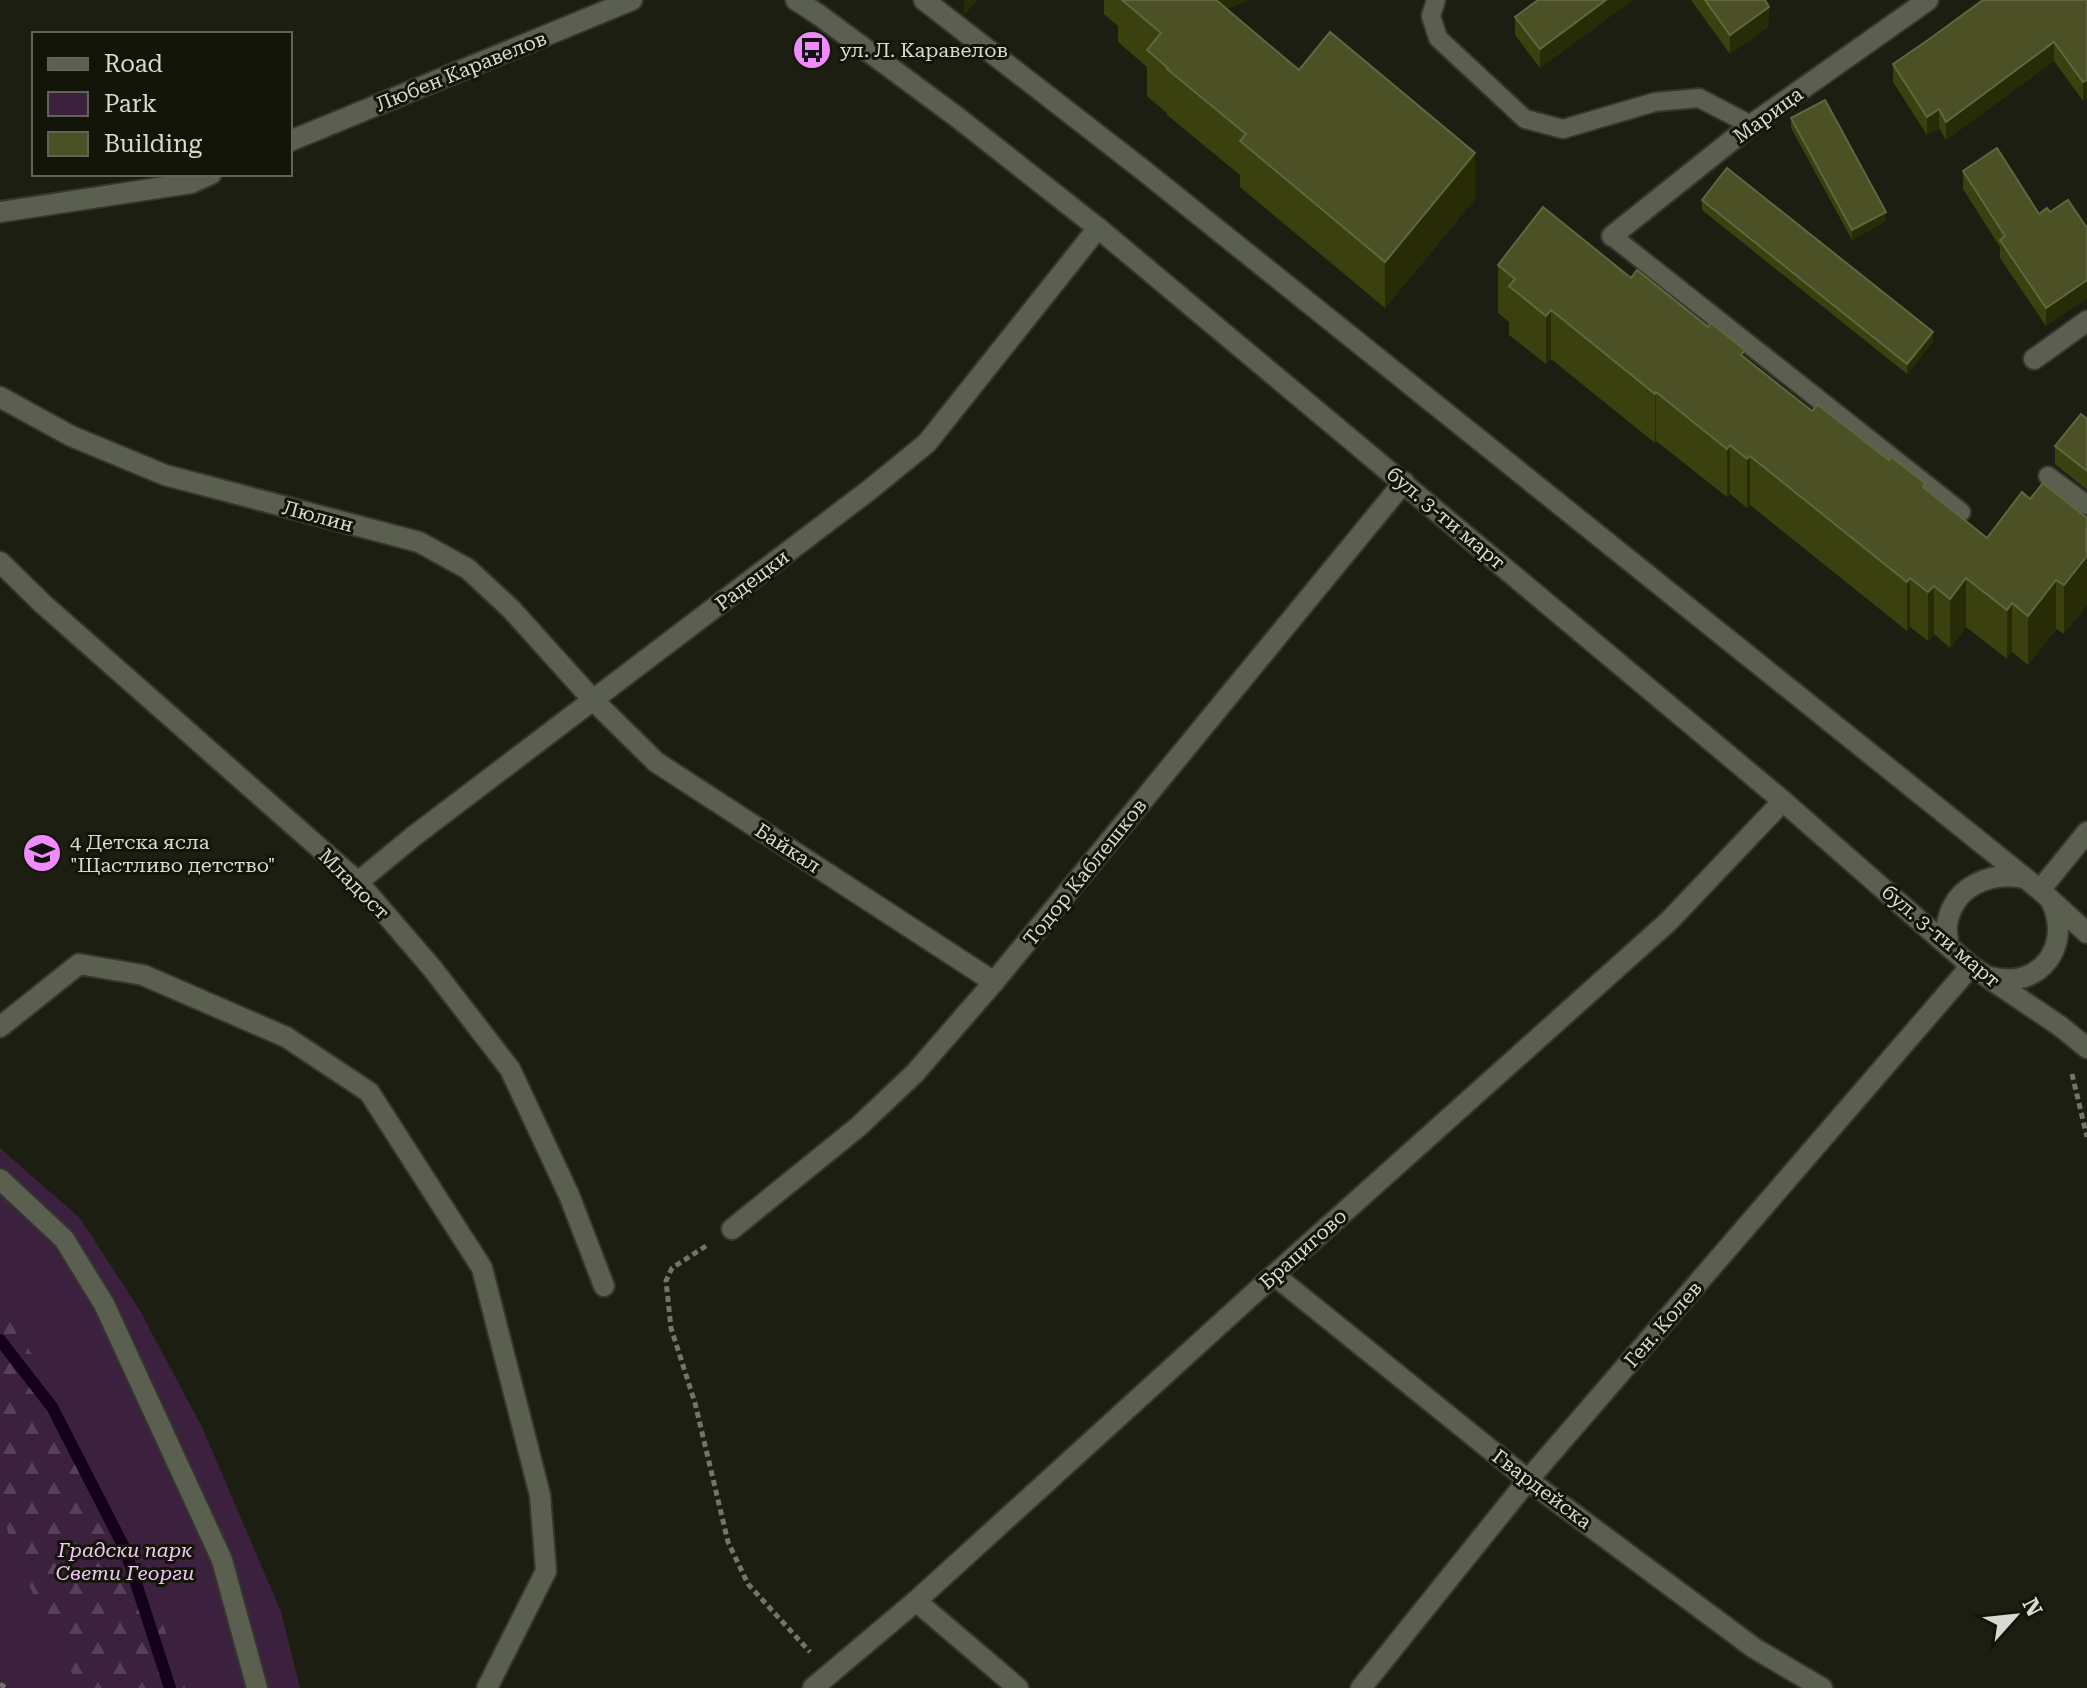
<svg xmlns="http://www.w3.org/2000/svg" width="2087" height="1688" font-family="'Roboto Serif',serif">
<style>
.green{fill:#3b213e}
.forest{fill:url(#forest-firs)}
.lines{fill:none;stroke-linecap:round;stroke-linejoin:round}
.stream{stroke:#140018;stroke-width:12}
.lane-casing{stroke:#35362f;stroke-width:22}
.street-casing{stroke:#35362f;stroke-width:24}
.secondary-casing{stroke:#35362f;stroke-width:24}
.path{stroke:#73756a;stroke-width:5;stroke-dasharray:6 4;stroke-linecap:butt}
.lane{stroke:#5b5f50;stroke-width:18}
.street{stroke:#5b5f50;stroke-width:20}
.secondary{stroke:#5b5f50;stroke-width:20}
.wall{fill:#3a410f}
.shaded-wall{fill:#272c07}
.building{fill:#4b5124;stroke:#61663f;stroke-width:2}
.labels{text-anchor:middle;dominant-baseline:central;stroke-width:6;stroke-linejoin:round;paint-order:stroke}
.poi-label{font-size:20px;fill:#d8dad1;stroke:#131509;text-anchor:start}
.street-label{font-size:20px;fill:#d8dad1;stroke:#131509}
.park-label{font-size:20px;font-style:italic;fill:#f2c6f8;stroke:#131509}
</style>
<defs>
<pattern id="forest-firs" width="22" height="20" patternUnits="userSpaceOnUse" patternTransform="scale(2)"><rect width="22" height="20" fill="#3b213e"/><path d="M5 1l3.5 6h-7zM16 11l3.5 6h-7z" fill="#574159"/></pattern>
</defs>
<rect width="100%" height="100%" fill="#1c1e11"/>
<path class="green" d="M0 1148 80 1218 139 1309 203 1429 281 1612 300 1688H0Z"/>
<path class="forest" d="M0 1303 59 1398 66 1427 142 1570 179 1667 185 1688H81L68 1666 16 1558 0 1506Z"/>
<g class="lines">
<path class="stream" d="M0 1340 52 1407 125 1549 170 1688"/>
<defs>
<g id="lane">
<path d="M1436 0 1431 16 1438 38 1525 119 1563 129 1655 102 1699 98 1751 125"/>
<path d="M1612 236 1961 512"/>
<path d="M2048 476 2087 505"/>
</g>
<g id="street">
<path d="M290 141 632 0"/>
<path d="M0 212 191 183 211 174"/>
<path d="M1612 236 1751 125 1928 0"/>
<path d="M2034 359 2087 321"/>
<path d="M0 397 71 436 165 475 419 542 468 569 511 609 593 700 656 762 994 982"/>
<path d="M0 562 43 604 358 882 432 968 510 1069 569 1195 604 1286"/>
<path d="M358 882 414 836 868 491 927 443 1098 228"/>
<path d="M2040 890 2087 832"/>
<path d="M0 1027 79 964 143 975 286 1037 369 1092 482 1268 540 1495 546 1571 487 1688"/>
<path d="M0 1179 64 1239 104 1304 222 1560 257 1688"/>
<path d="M732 1229 858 1127 915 1073 994 982 1404 482"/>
<path d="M1274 1275 1528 1480 1754 1648 1822 1688"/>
<path d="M916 1601 1018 1688"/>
<path d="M813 1688 916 1601 1274 1275 1669 921 1783 801"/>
<path d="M1361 1688 1528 1480 1971 966"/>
</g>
<g id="secondary">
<path d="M796 0 819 15 957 117 1098 228 1783 801 1971 966 2060 1026 2087 1048"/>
<path d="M924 0 1143 170 2040 890 2087 933"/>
<path d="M1948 944C1948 938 1946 931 1947 925 1953 886 1990 871 2025 878"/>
<path d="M1990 977C2040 991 2073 945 2051 901"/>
</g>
</defs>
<use href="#lane" class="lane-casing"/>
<use href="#street" class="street-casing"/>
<use href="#secondary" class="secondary-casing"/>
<g class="path">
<path d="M2072 1074 2087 1137"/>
<path d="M706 1246 672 1268 666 1281 671 1328 695 1403 728 1542 748 1584 810 1652"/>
<path d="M0 1684 6 1688"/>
</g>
<use href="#lane" class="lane"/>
<use href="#street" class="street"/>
<use href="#secondary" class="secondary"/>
</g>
<g class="wall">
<path d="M1104 0H1248L1226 9 1299 70 1475 199 1385 308 1240 187V175L1167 115V113L1147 96V67L1118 42V26L1104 14Z"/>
<path d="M1538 0H1632L1540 68 1515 35V17Z"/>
<path d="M1691 0H1765L1769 26 1730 54Z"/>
<path d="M2087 0 2083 101 2054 61 1946 140 1939 128 1927 135 1893 82V64Z"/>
<path d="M1791 118 1886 221 1852 240 1791 128Z"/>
<path d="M1963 171 2039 214 2047 208 2046 326 2000 258V247L1963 189Z"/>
<path d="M1702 200 1933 342 1907 374 1702 210Z"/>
<path d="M1498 265 1631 278 1745 357 1812 411 1925 489 1987 538 2030 499 2087 518 2064 634 2056 629 2028 665 2012 652 2007 659 1966 627 1950 648 1934 634 1928 641 1910 627 1907 631 1750 505 1747 508 1730 494 1727 497 1656 441 1655 443 1551 359 1546 364 1509 335V322L1498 313Z"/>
<path d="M2087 419V490L2055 464V446Z"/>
</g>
<g class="shaded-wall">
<path d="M964 0H978L964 15Z"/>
<path d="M1189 0H1248L1189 24Z"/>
<path d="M1606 0H1632L1540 68V49Z"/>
<path d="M1769 7V26L1730 54V35Z"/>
<path d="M2054 42V61L1946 140V122Z"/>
<path d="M2087 80V98L2083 101V82Z"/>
<path d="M1939 109V128L1927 135V117Z"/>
<path d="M1475 153V199L1385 308V262Z"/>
<path d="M1886 212V221L1852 240V230Z"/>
<path d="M2087 280V299L2046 326V308Z"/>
<path d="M1551 310V359L1546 364V316Z"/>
<path d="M1933 332V342L1907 374V364Z"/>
<path d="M1656 392V441L1655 443V394Z"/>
<path d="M1730 445V494L1727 497V449Z"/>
<path d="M1750 456V505L1747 508V459Z"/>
<path d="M2087 543V605L2064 634V585Z"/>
<path d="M1910 578V627L1907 631V582Z"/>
<path d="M1966 578V627L1950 648V599Z"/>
<path d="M2056 580V629L2028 665V616Z"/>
<path d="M1934 586V634L1928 641V592Z"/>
<path d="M2012 603V652L2007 659V610Z"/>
</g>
<g class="building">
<path d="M1122 0H1216L1299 70 1330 32 1475 153 1385 262 1240 141 1246 134 1167 69 1168 68 1147 50 1161 33Z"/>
<path d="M1538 0H1606L1540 49 1515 17Z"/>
<path d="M1705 0H1765L1769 7 1730 35Z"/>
<path d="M1983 0H2087V80L2083 82 2054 42 1946 122 1939 109 1927 117 1893 64 1928 40Z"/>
<path d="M1825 100 1886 212 1852 230 1791 118Z"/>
<path d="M1997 148 2039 214 2047 208 2050 212 2068 200 2087 228V280L2046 308 2000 240 2005 236 1963 171Z"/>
<path d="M1727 168 1933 332 1907 364 1702 200Z"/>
<path d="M1543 207 1631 278 1637 270 1708 327 1711 323 1745 350 1741 355 1812 411 1818 405 1889 460 1891 457 1925 483 1923 487 1987 538 2022 492 2030 499 2043 483 2087 518 2086 544 2087 556 2064 585 2056 580 2028 616 2012 603 2007 610 1966 578 1950 599 1934 586 1928 592 1910 578 1907 582 1750 456 1747 459 1730 445 1727 449 1656 392 1655 394 1551 310 1546 316 1509 286 1515 279 1498 265Z"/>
<path d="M2081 414 2087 419V471L2055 446Z"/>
</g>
<defs>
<symbol id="bus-disc" viewBox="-11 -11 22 22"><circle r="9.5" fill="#ed8cfa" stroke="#131509"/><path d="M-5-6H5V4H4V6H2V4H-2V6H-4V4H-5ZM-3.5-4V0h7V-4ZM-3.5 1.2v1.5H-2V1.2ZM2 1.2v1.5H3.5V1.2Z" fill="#111"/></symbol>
<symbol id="school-disc" viewBox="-11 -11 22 22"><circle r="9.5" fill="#ed8cfa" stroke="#131509"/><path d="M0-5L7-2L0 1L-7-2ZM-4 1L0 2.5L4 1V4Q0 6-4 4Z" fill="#111"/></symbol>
</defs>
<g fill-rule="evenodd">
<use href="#bus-disc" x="790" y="28" width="44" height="44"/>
<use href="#school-disc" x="20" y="831" width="44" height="44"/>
</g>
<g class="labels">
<g class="poi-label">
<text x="840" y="50">ул. Л. Каравелов</text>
<text x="70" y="842">4 Детска ясла<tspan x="70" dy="23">"Щастливо детство"</tspan></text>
</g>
<g class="street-label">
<text transform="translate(461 71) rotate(-22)">Любен Каравелов</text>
<text transform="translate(1768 115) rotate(-36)">Марица</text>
<text transform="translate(318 516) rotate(15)">Люлин</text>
<text transform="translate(1446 518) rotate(40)">бул. 3-ти март</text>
<text transform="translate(752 580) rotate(-37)">Радецки</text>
<text transform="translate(788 848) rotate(33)">Байкал</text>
<text transform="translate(1085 872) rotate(-51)">Тодор Каблешков</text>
<text transform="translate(354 884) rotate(45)">Младост</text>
<text transform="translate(1941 936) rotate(40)">бул. 3-ти март</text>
<text transform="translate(1303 1249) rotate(-42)">Брацигово</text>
<text transform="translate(1663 1324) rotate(-49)">Ген. Колев</text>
<text transform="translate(1542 1489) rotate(37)">Гвардейска</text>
</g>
<g class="park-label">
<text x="125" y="1550">Градски парк<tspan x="125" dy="23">Свети Георги</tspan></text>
</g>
</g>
<rect x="32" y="32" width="260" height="144" fill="#131509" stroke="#626459" stroke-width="2"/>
<rect x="48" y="58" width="40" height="12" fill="#5b5f50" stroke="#626459" stroke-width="2"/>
<text x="104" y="72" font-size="24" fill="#d8dad1">Road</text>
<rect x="48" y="92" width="40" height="24" fill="#3b213e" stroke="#626459" stroke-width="2"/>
<text x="104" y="112" font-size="24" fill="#d8dad1">Park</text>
<rect x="48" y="132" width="40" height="24" fill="#4b5124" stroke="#626459" stroke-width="2"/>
<text x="104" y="152" font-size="24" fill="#d8dad1">Building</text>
<g transform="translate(2015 1616) rotate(63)" stroke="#131509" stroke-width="6" paint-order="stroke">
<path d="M0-6L14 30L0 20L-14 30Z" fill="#d8dad1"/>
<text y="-12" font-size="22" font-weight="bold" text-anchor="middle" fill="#d8dad1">N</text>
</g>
</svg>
